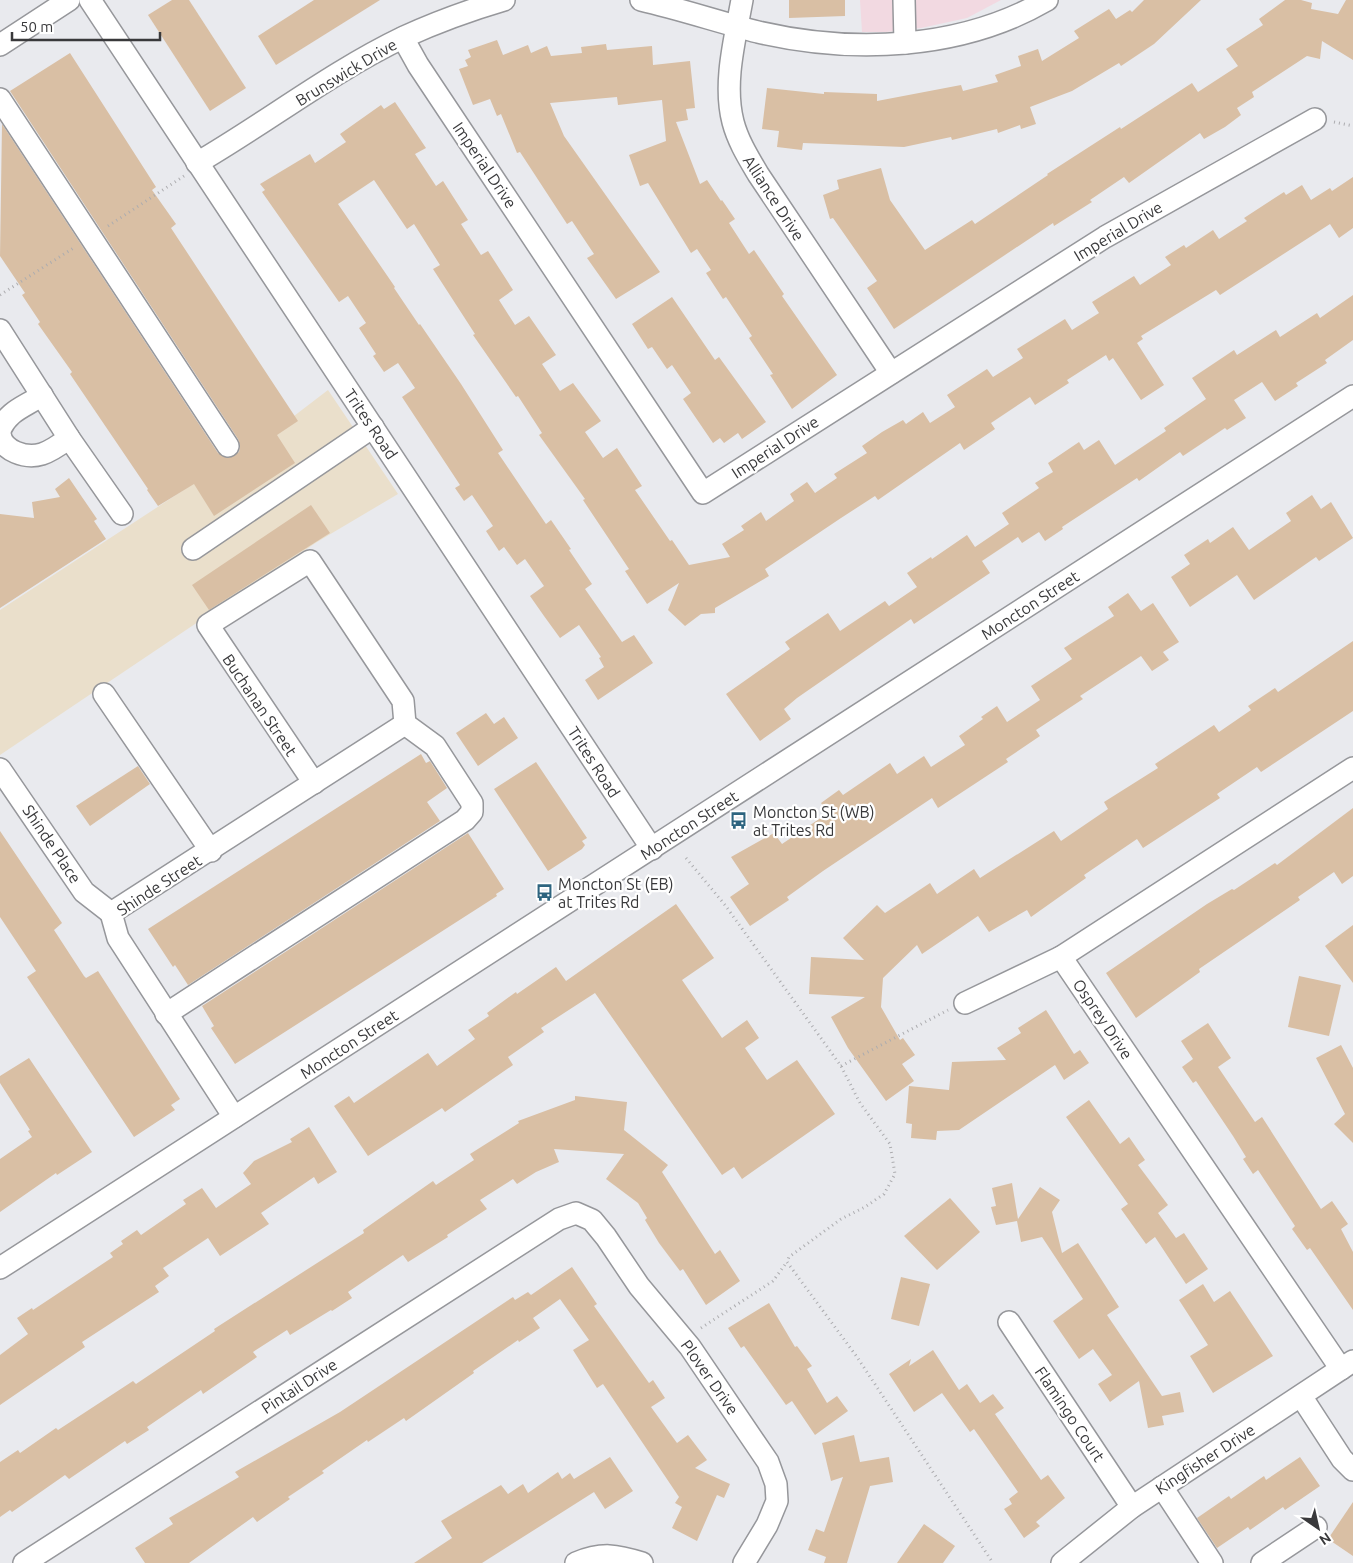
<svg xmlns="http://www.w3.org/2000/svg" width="1353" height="1563" font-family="Ubuntu,sans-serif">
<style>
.industrial{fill:#eadfcb}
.education{fill:#f2d9e1}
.building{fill:#d9bfa4}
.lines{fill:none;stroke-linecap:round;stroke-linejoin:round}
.minor-casing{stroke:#96979b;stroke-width:24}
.path{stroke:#acacaf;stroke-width:3;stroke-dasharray:1 4;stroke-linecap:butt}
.minor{stroke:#fff;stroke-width:21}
.labels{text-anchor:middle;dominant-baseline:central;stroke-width:4.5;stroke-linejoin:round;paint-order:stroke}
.street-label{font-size:16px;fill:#39393b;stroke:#fff}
.poi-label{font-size:16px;fill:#39393b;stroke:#fff;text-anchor:start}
</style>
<rect width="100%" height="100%" fill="#e9eaee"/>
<path class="industrial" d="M328 390 398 494 317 542 0 755V610L277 429Z"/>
<path class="education" d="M860 0H1001L967 18 921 28 886 32H862Z"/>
<g class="building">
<path d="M172 0H189L246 88 210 111 148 15Z"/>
<path d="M314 0H380L276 65 258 36Z"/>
<path d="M789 0H845V16L789 18Z"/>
<path d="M1144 0H1201L1154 44 1121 66 1119 63 1072 91 1030 107 1036 124 1021 129 1020 125 998 133 997 129 952 140 951 137 904 147 803 143 802 150 777 147 779 131 762 129 767 88 824 94V92L877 94V101L961 85 963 91 998 82 995 75 1021 66 1018 56 1038 49 1042 61 1079 38 1074 31 1109 9 1116 19 1130 10 1132 12Z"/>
<path d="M1285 0H1301L1312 3 1311 9 1338 14 1346 0H1353V60L1322 41 1320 59 1307 56 1252 92 1254 97 1237 108 1241 115 1225 127 1204 139 1200 133 1129 183 1124 177 1090 200 1092 202 1054 226 1053 223 894 329 867 288 877 281 833 218 830 219 823 195 839 189 837 180 881 168 890 200 925 250 972 220 975 224 1048 175 1047 174 1120 127 1121 129 1192 83 1198 92 1238 66 1226 49 1263 25 1259 19Z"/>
<path d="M497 40 503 55 528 45 531 53 547 46 551 56 582 53 581 47 606 44 607 50 652 46 653 65 690 61 695 108 686 109 688 120 676 122 700 184 707 180 721 201 722 200 735 219 729 223 749 254 754 250 784 294 782 296 837 375 792 409 770 375 773 374 749 338 752 336 726 297 723 299 706 273 711 270 697 249 691 253 648 183 640 186 629 155 666 141 662 100 618 105 617 97 550 103 564 136 660 272 616 299 587 258 594 254 572 221 567 224 520 152 517 153 501 114 497 116 490 99 473 105 459 69 468 66 465 60 471 57 468 50Z"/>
<path d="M70 53 156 187 152 190 176 224 171 228 298 421 277 435 295 463 214 516 194 484 158 506 147 490 148 489 70 374 72 372 38 324 40 322 22 295 25 293 0 256 2 124 218 453 228 458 239 452 240 446 238 439 10 91Z"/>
<path d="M395 102 426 148 415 154 436 186 443 181 468 220 461 224 481 255 488 251 513 290 499 300 515 325 529 316 556 355 542 364 560 391 573 383 601 421 585 432 603 458 617 448 642 486 635 490 670 541 672 540 689 565 730 557 722 544 744 530 741 526 761 512 766 521 794 501 790 494 807 482 815 493 837 478 834 474 867 453 862 446 882 432 903 420 906 424 923 412 930 423 955 407 947 395 987 369 993 377 1023 358 1017 349 1065 319 1072 330 1099 313 1092 302 1134 276 1140 285 1171 265 1165 257 1184 245 1186 248 1213 230 1219 239 1247 221 1244 218 1284 192 1286 195 1302 185 1311 200 1330 188 1332 191 1353 177V228L1339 238 1330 224 1220 295 1216 290 1141 336 1143 339 1137 343 1164 385 1141 400 1113 358 1109 361 1106 355 1067 380 1069 383 1035 405 1030 397 991 423 995 429 964 450 960 443 878 500 875 496 841 518 765 569 769 576 715 608V613L701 614 685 626 668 610 679 583 647 604 625 571 629 569 583 500 585 499 539 435 542 433 518 396 516 397 473 335 475 334 433 269 440 265 414 224 407 229 374 180 338 204 395 287 394 288 419 325 420 324 461 384 503 450 498 453 525 493 546 524 551 520 571 549 569 550 592 584 585 589 622 642 634 635 653 663 598 700 585 680 604 667 599 658 601 657 579 625 560 638 544 616 530 596 544 586 525 559 517 565 504 547 499 551 486 531 493 526 472 495 464 501 455 488 460 485 402 397 415 388 398 363 384 372 373 356 376 354 359 328 366 323 348 296 339 302 262 192 265 190 260 184 310 154 315 163 346 142 340 134 381 105 384 109Z"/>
<path d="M1353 295V340L1325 360 1327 363 1296 383 1298 386 1275 401 1262 382 1234 400 1246 418 1227 430 1225 428 1183 456 1180 452 1139 481 1137 478 1062 527 1063 529 1045 541 1039 532 1022 543 1018 537 982 561 990 573 914 624 911 619 797 698 784 709 791 719 760 741 726 694 790 649 785 642 828 613 840 631 885 601 889 606 917 587 907 573 931 557 932 559 967 535 975 547 1009 524 1002 513 1039 488 1035 483 1053 472 1048 463 1079 442 1084 450 1099 440 1115 465 1166 431 1164 428 1206 399 1192 378 1234 350 1237 355 1276 330 1280 337 1317 313 1320 318Z"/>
<path d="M672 297 715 360 719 357 766 422 742 439 738 433 724 443 720 438 713 443 683 399 691 393 672 365 667 369 652 347 648 349 632 324Z"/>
<path d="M69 478 97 519 94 521 106 539 0 608V514L34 518 32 502 60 497 55 489Z"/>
<path d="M1312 495 1321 509 1331 502 1353 538 1319 561 1316 557 1254 600 1237 575 1190 607 1171 577 1190 564 1184 555 1208 539 1210 543 1233 527 1249 550 1291 521 1286 513Z"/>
<path d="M311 505 330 533 209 610 192 585Z"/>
<path d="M1128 593 1141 611 1153 603 1179 642 1163 652 1169 660 1152 671 1141 656 1080 696 1083 699 1036 730 1040 736 1006 759 1008 762 938 808 932 798 823 871 787 897 789 900 750 926 730 897 749 884 731 857 774 833 782 844 828 813 821 803 839 790 843 795 890 763 897 774 924 756 931 767 965 745 959 736 983 719 981 717 997 706 1007 722 1040 700 1031 686 1072 659 1064 648 1114 616 1108 607Z"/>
<path d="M1353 641V711L1261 772 1257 767 1217 794 1220 798 1143 848 1137 839 1084 875 1086 878 1031 917 1027 910 989 932 978 916 922 954 917 945 883 978 881 1007 900 1040 903 1038 915 1055 902 1064 914 1081 886 1101 848 1048 831 1017 865 997 809 994 811 957 864 960 843 938 877 905 885 913 930 883 937 894 974 869 980 878 1054 831 1061 841 1108 809 1104 802 1158 768 1155 764 1214 725 1219 732 1251 710 1248 706 1275 688 1278 692Z"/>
<path d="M486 713 494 724 504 717 518 738 478 766 456 733Z"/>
<path d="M421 754 426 763 430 761 447 788 427 802 440 821 188 985 175 965 173 967 148 929Z"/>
<path d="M536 762 587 838 582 841 585 845 582 849 548 871 494 789Z"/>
<path d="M138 766 150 784 90 826 76 806Z"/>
<path d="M1353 808V876L1342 884 1334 872 1298 897 1300 900 1199 969 1200 972 1136 1018 1106 973 1207 904 1232 889 1234 890 1275 863 1277 865Z"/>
<path d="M0 831 62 923 54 930 84 976 86 978 98 971 180 1099 171 1105 175 1110 134 1137 27 977 36 971 0 917Z"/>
<path d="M468 833 504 889 496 894 497 896 235 1064 211 1028 214 1026 202 1006Z"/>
<path d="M676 904 714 958 682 980 722 1038 747 1020 759 1038 745 1048 767 1080 797 1060 835 1114 742 1179 734 1167 722 1175 595 993 541 1028 544 1032 508 1057 513 1065 445 1112 442 1108 368 1156 334 1106 349 1096 354 1103 428 1053 437 1066 475 1039 468 1030 489 1016 487 1013 516 992 517 994 556 967 566 981Z"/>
<path d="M1353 925V983L1325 946Z"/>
<path d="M1299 976 1341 985 1329 1036 1288 1027Z"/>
<path d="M1046 1010 1074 1054 1080 1050 1089 1063 1064 1080 1055 1065 959 1130 937 1131 936 1140 911 1138 912 1124 906 1123 909 1086 949 1090 952 1062 1006 1060 997 1048 1021 1033 1018 1028Z"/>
<path d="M1208 1023 1231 1058 1218 1067 1255 1122 1262 1117 1321 1209 1332 1201 1348 1224 1341 1229 1353 1252V1310L1310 1248 1307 1250 1292 1229 1295 1226 1258 1170 1253 1174 1243 1159 1246 1157 1233 1136 1196 1081 1193 1083 1182 1067 1193 1059 1181 1041Z"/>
<path d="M1341 1045 1353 1068V1143L1334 1124 1345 1114 1316 1058Z"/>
<path d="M29 1058 92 1152 57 1175 56 1173 0 1212V1159L32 1137 28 1131 30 1130 0 1083V1076Z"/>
<path d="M575 1096 627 1102 624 1130 668 1165 662 1172 715 1254 720 1250 740 1281 706 1305 683 1269 680 1271 659 1243 645 1220 647 1218 638 1203 606 1179 624 1154 554 1149 559 1162 536 1172 517 1184 513 1179 480 1200 487 1209 447 1235 448 1237 408 1262 403 1255 348 1292 352 1298 332 1311 331 1310 290 1335 287 1330 253 1352 257 1357 203 1394 201 1390 147 1427 149 1430 127 1444 125 1441 69 1479 65 1475 12 1512 10 1510 0 1517V1462L18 1450 20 1453 56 1428 58 1430 133 1381 136 1384 215 1331 214 1329 364 1233 363 1230 433 1181 436 1185 474 1160 470 1154 519 1123 518 1121 575 1100Z"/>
<path d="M1089 1100 1120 1144 1129 1137 1145 1160 1138 1165 1168 1205 1158 1213 1176 1238 1184 1233 1208 1269 1186 1284 1155 1237 1146 1244 1121 1209 1128 1204 1066 1117Z"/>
<path d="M309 1127 337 1172 318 1184 314 1177 261 1213 269 1224 220 1256 208 1238 163 1268 169 1276 155 1286 159 1292 82 1342 85 1347 0 1405V1355L28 1334 17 1318 32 1308 33 1310 113 1257 110 1253 123 1244 121 1241 137 1230 141 1235 186 1204 183 1200 202 1188 216 1208 251 1184 243 1173 254 1161 292 1142 290 1139Z"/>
<path d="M1012 1183 1018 1219 1040 1187 1060 1200 1052 1212 1062 1253 1078 1243 1119 1307 1107 1315 1162 1396 1180 1392 1184 1412 1162 1416 1164 1425 1148 1428 1139 1381 1110 1402 1098 1384 1112 1375 1093 1349 1079 1359 1053 1321 1083 1299 1042 1237 1021 1242 1017 1221 996 1225 991 1207 996 1206 992 1188Z"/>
<path d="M950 1198 980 1232 937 1270 904 1236Z"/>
<path d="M572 1267 597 1304 594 1306 649 1383 653 1380 665 1398 651 1407 677 1443 688 1435 707 1460 695 1468 730 1484 724 1498 717 1495 697 1541 672 1528 682 1507 675 1503 679 1497 603 1384 597 1388 573 1350 589 1340 560 1299 533 1318 540 1328 519 1342 518 1340 473 1371 474 1373 406 1421 404 1418 368 1442 367 1440 322 1471 324 1473 288 1497 290 1499 257 1522 253 1517 189 1563H145L135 1548 173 1524 169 1518 239 1477 235 1472 340 1412 513 1297 515 1300 528 1292 531 1295Z"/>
<path d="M901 1277 930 1284 919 1326 891 1319Z"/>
<path d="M1203 1284 1214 1302 1230 1291 1273 1356 1213 1393 1190 1356 1208 1345 1179 1300Z"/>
<path d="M769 1303 795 1347 797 1346 812 1366 807 1369 827 1403 837 1396 848 1411 815 1435 792 1401 786 1405 744 1346 741 1348 728 1328Z"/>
<path d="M933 1350 959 1390 967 1384 980 1403 993 1394 1004 1408 995 1414 1041 1480 1048 1475 1065 1498 1036 1522 1040 1526 1024 1538 1004 1509 1012 1504 1009 1499 1018 1492 974 1429 970 1432 942 1393 914 1412 889 1374 911 1359 909 1366Z"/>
<path d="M854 1435 860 1462 889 1457 893 1482 870 1486 847 1563H824L826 1557 808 1550 816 1529 824 1532 843 1477 831 1481 822 1443Z"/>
<path d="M610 1457 633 1491 605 1509 594 1492 482 1563H414L452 1538 441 1521 501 1485 508 1494 523 1484 528 1493 558 1472 562 1479 570 1473 574 1479Z"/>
<path d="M1300 1457 1320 1486 1285 1510 1283 1507 1250 1530 1248 1527 1217 1548 1197 1518 1229 1496 1231 1499 1264 1476 1266 1480Z"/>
<path d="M1353 1502V1556L1328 1539Z"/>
<path d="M924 1524 955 1546 943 1563H897Z"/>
</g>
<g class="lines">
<defs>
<g id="minor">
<path d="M90 0 652 849"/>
<path d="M641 0C680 9 719 22 758 32 853 54 961 50 1047 0"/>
<path d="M742 0C735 39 723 83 733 122 738 141 748 157 758 174L891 373"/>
<path d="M904 0 905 43"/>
<path d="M403 38 418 65 703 493 1105 237 1315 119"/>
<path d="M0 45 69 0"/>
<path d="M0 99 228 446"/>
<path d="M197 163C266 123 331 72 404 37 437 22 470 10 504 0"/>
<path d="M0 330 69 438 122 514"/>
<path d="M0 430C9 410 25 407 42 395"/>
<path d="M0 434C2 451 26 459 42 454 51 451 61 444 69 438"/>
<path d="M193 549 373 427"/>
<path d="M104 694 211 851"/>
<path d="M0 769 84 892 111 913"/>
<path d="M111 913 405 724"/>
<path d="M111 913 118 938 234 1117"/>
<path d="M1061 957 1341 1369"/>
<path d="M965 1003 1061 957 1353 768"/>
<path d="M166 1014 465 820 472 812V803L435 746 405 724 403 701 310 561 208 625 314 783"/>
<path d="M0 1268 1353 396"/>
<path d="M1009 1322 1132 1507"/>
<path d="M1301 1396 1342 1459 1353 1470"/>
<path d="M1162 1487 1212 1563"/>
<path d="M24 1563 559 1219 576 1213 592 1220 606 1237 639 1286 690 1347 768 1462 776 1484 777 1501 767 1525 744 1563"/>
<path d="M576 1563C602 1552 617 1555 642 1563"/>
<path d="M1062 1563 1132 1507 1353 1361"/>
<path d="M1262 1563 1316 1527"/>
</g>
</defs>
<use href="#minor" class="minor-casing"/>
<g class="path">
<path d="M1334 122 1353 126"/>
<path d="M108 226 184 176"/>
<path d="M0 295 75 247"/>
<path d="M686 858 725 905 841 1066 860 1103 890 1144 895 1174 884 1194 865 1207 841 1219 789 1257 787 1262 857 1357 993 1563"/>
<path d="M540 888 544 893"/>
<path d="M841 1066 948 1010"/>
<path d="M701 1328 773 1281 787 1262"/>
</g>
<use href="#minor" class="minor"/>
</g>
<defs>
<symbol id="bus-bare" viewBox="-9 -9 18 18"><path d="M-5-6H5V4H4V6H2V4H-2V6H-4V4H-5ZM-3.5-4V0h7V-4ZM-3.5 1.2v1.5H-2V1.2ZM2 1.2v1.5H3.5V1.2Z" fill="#2d647f" stroke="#fff" stroke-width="2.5" paint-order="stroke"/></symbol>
</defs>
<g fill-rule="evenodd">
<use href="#bus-bare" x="726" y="808" width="25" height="25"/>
<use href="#bus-bare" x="532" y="880" width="25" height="25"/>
</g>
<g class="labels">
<g class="street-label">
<text transform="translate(346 72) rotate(-31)">Brunswick Drive</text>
<text transform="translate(485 165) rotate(56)">Imperial Drive</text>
<text transform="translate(774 198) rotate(57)">Alliance Drive</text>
<text transform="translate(1118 231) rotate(-31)">Imperial Drive</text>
<text transform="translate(371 424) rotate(56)">Trites Road</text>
<text transform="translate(775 447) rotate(-33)">Imperial Drive</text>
<text transform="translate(1030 605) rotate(-33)">Moncton Street</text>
<text transform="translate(260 705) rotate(56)">Buchanan Street</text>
<text transform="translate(594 762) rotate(57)">Trites Road</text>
<text transform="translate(689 825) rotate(-33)">Moncton Street</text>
<text transform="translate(52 844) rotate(56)">Shinde Place</text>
<text transform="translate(159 885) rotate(-33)">Shinde Street</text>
<text transform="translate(1103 1019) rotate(56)">Osprey Drive</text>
<text transform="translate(349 1044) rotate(-33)">Moncton Street</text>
<text transform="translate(710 1377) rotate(55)">Plover Drive</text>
<text transform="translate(299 1386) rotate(-33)">Pintail Drive</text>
<text transform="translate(1070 1414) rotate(56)">Flamingo Court</text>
<text transform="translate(1205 1459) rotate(-33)">Kingfisher Drive</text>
</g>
<g class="poi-label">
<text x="753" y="812">Moncton St (WB)<tspan x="753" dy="18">at Trites Rd</tspan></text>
<text x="558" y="884">Moncton St (EB)<tspan x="558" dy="18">at Trites Rd</tspan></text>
</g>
</g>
<g transform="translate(1318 1528) rotate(146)" stroke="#ffffff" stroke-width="4" paint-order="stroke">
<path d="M0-4L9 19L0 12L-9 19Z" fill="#39393b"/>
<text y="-8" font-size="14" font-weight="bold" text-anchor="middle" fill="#39393b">N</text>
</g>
<path d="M12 32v8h148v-8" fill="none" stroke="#39393b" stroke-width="2.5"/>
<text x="20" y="32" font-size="15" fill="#39393b" stroke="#ffffff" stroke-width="4" paint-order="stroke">50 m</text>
</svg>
